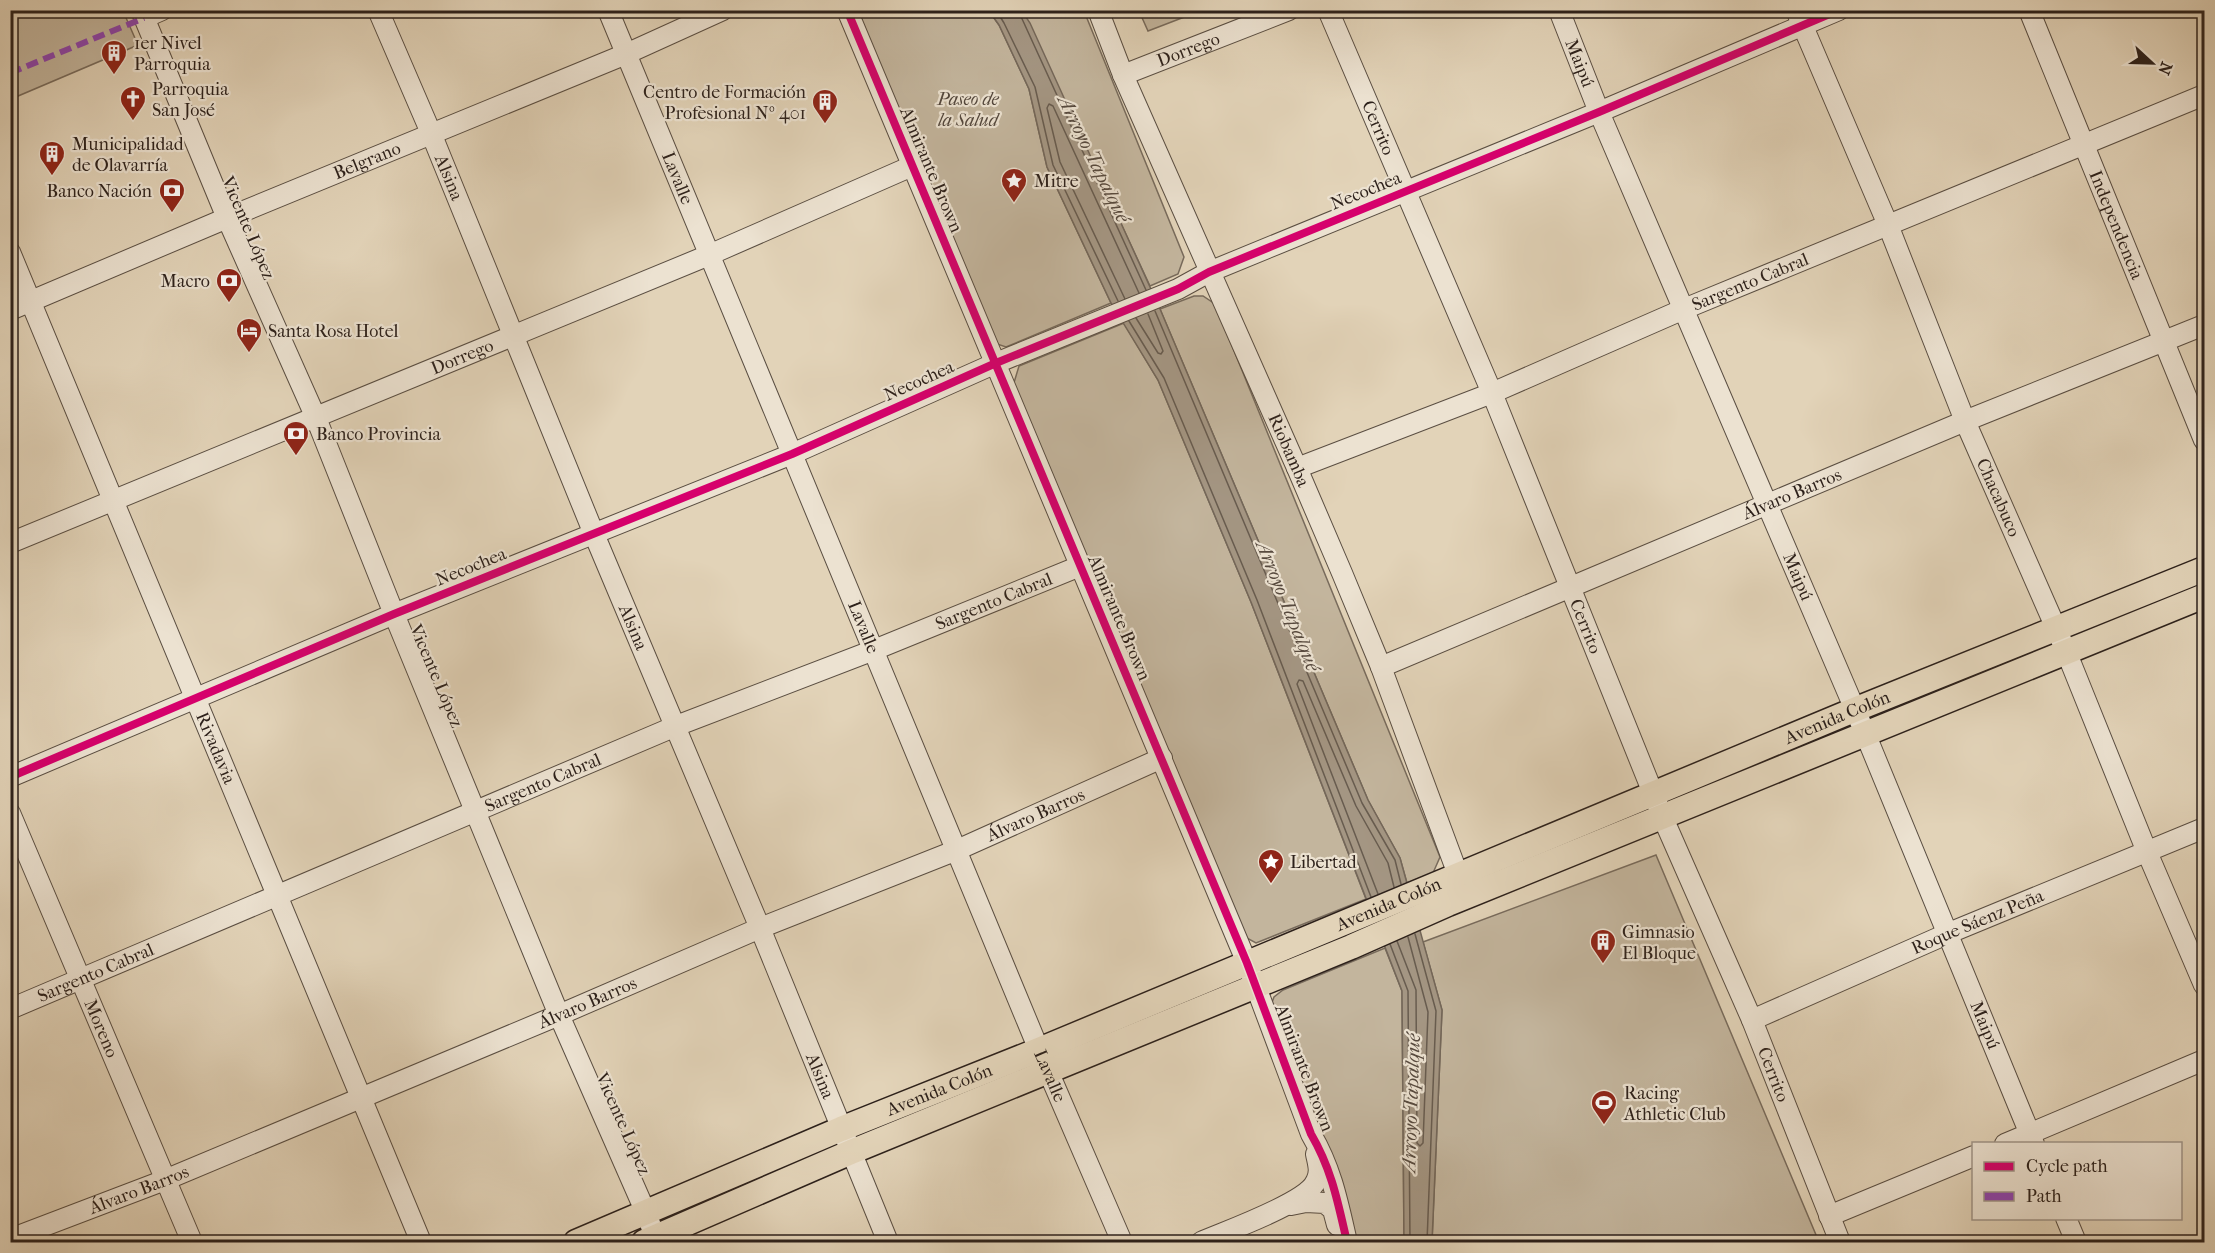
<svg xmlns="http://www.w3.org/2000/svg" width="2215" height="1253" font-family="'IM FELL French Canon',serif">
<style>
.green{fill:#c3b59d;stroke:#786b5c;stroke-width:1.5}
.water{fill:#a49683;stroke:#746759;stroke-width:1.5}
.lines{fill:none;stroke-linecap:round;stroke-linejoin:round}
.shore{stroke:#685c4f;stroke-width:1.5}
.minor-casing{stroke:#5a4e42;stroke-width:22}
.major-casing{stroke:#2d211b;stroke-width:27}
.minor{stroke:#ece2d1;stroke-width:20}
.major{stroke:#e2d3b8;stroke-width:24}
.quiet{stroke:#8e44ad;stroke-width:6;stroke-dasharray:12 6;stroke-linecap:butt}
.cycleway-casing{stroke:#ece2d1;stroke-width:11}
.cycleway{stroke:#d6006c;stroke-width:8}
.labels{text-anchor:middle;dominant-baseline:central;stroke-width:4.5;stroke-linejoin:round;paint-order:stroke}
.poi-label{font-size:18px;fill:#2d211b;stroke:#ece2d1;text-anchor:start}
.street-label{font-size:18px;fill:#2d211b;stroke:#ece2d1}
.park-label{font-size:18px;font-style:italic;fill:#52463c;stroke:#ece2d1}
.water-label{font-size:20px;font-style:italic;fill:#574a3f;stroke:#ece2d1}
</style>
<rect width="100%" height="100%" fill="#e2d3b8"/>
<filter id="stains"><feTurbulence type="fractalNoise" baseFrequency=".00333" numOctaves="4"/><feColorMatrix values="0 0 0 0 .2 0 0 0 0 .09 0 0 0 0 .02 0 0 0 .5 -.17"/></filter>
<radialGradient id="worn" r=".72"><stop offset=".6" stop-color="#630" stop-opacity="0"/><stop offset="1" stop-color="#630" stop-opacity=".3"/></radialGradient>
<g class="green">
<path d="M11 10 123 11 138 45 11 99Z"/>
<path d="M858 11H989L999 25 1029 89 1047 167 1111 303 1006 347 994 343Z"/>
<path d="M1022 11H1084L1184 257 1178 274 1150 286Z"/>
<path d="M1139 11H1200L1148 31Z"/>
<path d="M1194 296H1203L1215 304 1440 857 1433 873 1407 883 1400 858 1368 800 1160 309Z"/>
<path d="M1124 323 1158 380 1251 602 1366 899 1256 943 1243 936 1013 386 1019 366Z"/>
<path d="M1836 730 1838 735 1687 795 1685 791Z"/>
<path d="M1656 855 1819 1242H1432L1442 1010 1423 942Z"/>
<path d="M1385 948 1402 991 1404 1242H1356L1316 1126 1271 1005 1274 997 1283 990Z"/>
<path d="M823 1149 825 1154 674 1214 672 1210Z"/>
</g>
<path class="water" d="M989 11H1022L1030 23 1160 309 1368 800 1400 858 1442 1010 1432 1242H1404L1402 991 1251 602 1158 380 1111 303 1047 167 1029 89 999 25Z"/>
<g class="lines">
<g class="shore">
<path d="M996 10 1004 23 1035 87 1053 165 1118 301"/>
<path d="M1018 10 1146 290"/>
<path d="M1125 299 1060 162 1047 108 1049 104 1053 106 1139 293"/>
<path d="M1155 311 1362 803 1395 860 1401 884"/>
<path d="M1136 318 1158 353 1161 354 1163 351 1148 314"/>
<path d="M1129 321 1164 378 1257 600 1371 897"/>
<path d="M1378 894 1297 684 1299 680 1303 681 1356 806 1388 863 1394 887"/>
<path d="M1415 934 1436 1011 1427 1242"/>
<path d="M1397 941 1416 990 1417 1143 1420 1146 1423 1143 1428 1012 1408 937"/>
<path d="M1390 944 1408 991 1410 1242"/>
</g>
<defs>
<g id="minor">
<path d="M141 10 227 218 316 418 394 614 559 1015 646 1213 657 1242"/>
<path id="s1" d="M378 10 431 133 594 534 760 928 888 1242"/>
<path id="s2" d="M608 10 1039 1050 1122 1242"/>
<path d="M847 10 1247 963 1311 1134C1332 1170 1338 1203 1347 1242"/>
<path id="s3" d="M1098 10 1123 75 1297 468 1342 573 1381 667 1463 888"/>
<path id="s4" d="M1328 10 1492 393 1663 818 1752 1020 1840 1242"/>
<path id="s5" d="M1559 10 1599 112 1865 733 2034 1144"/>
<path id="s6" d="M1796 10 1888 225 1965 421 2066 651 2147 852 2204 985"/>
<path id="s7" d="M2029 10 2204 440"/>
<path d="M144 18 162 10"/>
<path id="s8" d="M1123 75 1289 10"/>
<path id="s9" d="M10 252 421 1242"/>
<path id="s10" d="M10 310 227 218 626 54 723 10"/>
<path id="s11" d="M1297 468 1492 393 1684 309 2204 95"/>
<path id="s12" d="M10 543 709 255 912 166"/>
<path id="s13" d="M1381 667 1965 421 2204 325"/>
<path d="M10 777 394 614 792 454 996 363 1178 289 1209 272 1599 112 1839 10"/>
<path id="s14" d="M10 813 192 1242"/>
<path id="s15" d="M10 1009 676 726 874 650 1080 566"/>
<path id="s16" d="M1752 1020 1949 933 2204 828"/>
<path d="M2005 1144 2204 1060"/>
<path d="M1291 1205 1306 1202 1325 1203 1333 1210 1337 1225"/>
<path d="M1829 1216 1974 1156"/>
<path d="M2066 1218 2076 1242"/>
<path id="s17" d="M10 1239 165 1180 559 1015 760 928 957 850 1162 758"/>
<path d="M1201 1242C1226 1231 1307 1203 1316 1181 1321 1172 1318 1164 1316 1154"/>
</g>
<g id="major">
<path id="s18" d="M576 1242 841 1129 1039 1050 1854 710 2204 569"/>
<path d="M644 1242 851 1152 1351 947 1448 904 2204 596"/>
</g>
</defs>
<use href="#minor" class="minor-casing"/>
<use href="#major" class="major-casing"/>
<use href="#minor" class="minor"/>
<use href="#major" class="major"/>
<path class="quiet" d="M10 73 144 18"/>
<defs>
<g id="cycleway">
<path d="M847 10 1247 963 1311 1134C1332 1170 1338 1203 1347 1242"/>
<path d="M10 777 394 614 792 454 996 363 1178 289 1209 272 1599 112 1839 10"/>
</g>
</defs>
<use href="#cycleway" class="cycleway-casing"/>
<use href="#cycleway" class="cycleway"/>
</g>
<defs>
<symbol id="building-pin" viewBox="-11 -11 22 30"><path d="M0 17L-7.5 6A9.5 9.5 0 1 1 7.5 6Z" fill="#8f2418" stroke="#ece2d1"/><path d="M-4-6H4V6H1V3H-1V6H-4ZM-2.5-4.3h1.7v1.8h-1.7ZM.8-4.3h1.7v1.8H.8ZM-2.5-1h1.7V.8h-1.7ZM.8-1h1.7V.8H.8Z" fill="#fff"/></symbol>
<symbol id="church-pin" viewBox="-11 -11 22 30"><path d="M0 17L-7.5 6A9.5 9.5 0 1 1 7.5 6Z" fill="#8f2418" stroke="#ece2d1"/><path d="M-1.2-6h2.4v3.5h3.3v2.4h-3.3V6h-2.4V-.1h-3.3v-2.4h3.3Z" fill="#fff"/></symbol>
<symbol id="sight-pin" viewBox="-11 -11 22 30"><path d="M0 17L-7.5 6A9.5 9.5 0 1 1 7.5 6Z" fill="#8f2418" stroke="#ece2d1"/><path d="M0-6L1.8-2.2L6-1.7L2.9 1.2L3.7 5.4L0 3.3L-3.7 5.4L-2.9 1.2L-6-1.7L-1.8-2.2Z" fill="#fff"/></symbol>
<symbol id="bank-pin" viewBox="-11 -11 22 30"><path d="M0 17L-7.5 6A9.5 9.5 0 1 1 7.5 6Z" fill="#8f2418" stroke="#ece2d1"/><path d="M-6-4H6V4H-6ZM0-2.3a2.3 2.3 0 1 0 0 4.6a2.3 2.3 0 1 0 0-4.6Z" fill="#fff"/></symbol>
<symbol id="hotel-pin" viewBox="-11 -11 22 30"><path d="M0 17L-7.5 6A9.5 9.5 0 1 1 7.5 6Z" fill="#8f2418" stroke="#ece2d1"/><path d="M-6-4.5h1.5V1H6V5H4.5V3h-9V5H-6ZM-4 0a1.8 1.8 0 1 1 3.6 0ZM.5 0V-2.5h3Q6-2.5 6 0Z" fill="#fff"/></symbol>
<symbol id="stadium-pin" viewBox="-11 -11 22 30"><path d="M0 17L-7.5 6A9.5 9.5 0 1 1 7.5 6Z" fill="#8f2418" stroke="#ece2d1"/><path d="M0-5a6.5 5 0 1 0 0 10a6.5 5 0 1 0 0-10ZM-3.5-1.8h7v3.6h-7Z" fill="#fff"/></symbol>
</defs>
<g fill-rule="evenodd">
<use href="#building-pin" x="99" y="38" width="30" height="40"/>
<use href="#church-pin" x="118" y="84" width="30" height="40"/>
<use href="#building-pin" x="810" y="87" width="30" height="40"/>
<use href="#building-pin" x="37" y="139" width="30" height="40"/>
<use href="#sight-pin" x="999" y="166" width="30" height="40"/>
<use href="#bank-pin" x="157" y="176" width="30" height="40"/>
<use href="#bank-pin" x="214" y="266" width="30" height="40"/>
<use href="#hotel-pin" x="234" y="316" width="30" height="40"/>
<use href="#bank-pin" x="281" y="419" width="30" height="40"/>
<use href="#sight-pin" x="1256" y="847" width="30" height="40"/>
<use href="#building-pin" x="1588" y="927" width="30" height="40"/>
<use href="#stadium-pin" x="1589" y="1088" width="30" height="40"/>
</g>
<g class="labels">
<g class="poi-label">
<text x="134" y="43">1er Nivel<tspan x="134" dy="21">Parroquia</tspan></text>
<text x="152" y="89">Parroquia<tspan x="152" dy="21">San José</tspan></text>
<text x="806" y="92" text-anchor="end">Centro de Formación<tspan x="806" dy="21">Profesional Nº 401</tspan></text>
<text x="72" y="144">Municipalidad<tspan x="72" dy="21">de Olavarría</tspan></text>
<text x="1034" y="181">Mitre</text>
<text x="152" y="191" text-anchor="end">Banco Nación</text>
<text x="210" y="281" text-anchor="end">Macro</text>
<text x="268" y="331">Santa Rosa Hotel</text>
<text x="316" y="434">Banco Provincia</text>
<text x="1290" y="862">Libertad</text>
<text x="1622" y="932">Gimnasio<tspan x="1622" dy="21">El Bloque</tspan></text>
<text x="1624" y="1093">Racing<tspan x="1624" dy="21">Athletic Club</tspan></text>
</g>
<g class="street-label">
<text stroke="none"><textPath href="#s8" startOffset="70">Dorrego</textPath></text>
<text stroke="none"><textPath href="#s5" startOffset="57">Maipú</textPath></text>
<text stroke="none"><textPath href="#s4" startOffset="128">Cerrito</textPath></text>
<text stroke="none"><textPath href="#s10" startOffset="387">Belgrano</textPath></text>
<text transform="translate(931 170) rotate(67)">Almirante Brown</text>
<text stroke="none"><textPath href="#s1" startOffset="182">Alsina</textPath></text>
<text stroke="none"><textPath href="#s2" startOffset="182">Lavalle</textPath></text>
<text transform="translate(1366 191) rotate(-22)">Necochea</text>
<text stroke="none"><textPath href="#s7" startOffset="232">Independencia</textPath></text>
<text transform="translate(248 228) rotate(67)">Vicente López</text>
<text stroke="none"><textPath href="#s11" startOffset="490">Sargento Cabral</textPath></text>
<text stroke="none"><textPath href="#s12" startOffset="489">Dorrego</textPath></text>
<text transform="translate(919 381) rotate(-24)">Necochea</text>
<text stroke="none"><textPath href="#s3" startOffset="480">Riobamba</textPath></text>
<text stroke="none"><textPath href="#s13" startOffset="446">Álvaro Barros</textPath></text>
<text stroke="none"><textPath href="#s6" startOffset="528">Chacabuco</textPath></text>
<text transform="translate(471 567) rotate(-22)">Necochea</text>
<text stroke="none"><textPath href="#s5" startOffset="615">Maipú</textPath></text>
<text stroke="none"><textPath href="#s15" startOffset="1065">Sargento Cabral</textPath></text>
<text transform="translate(1119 618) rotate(67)">Almirante Brown</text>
<text stroke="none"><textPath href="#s1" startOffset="668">Alsina</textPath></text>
<text stroke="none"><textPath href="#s4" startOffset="668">Cerrito</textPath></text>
<text stroke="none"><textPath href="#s2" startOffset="668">Lavalle</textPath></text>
<text transform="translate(436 676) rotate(67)">Vicente López</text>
<text stroke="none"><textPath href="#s18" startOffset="1366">Avenida Colón</textPath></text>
<text stroke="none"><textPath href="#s9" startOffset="537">Rivadavia</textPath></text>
<text stroke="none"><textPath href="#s15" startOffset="579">Sargento Cabral</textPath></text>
<text stroke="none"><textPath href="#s17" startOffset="1110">Álvaro Barros</textPath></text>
<text stroke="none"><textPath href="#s18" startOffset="880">Avenida Colón</textPath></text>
<text stroke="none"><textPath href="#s16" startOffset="246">Roque Sáenz Peña</textPath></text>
<text stroke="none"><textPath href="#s15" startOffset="93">Sargento Cabral</textPath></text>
<text stroke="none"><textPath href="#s17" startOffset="624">Álvaro Barros</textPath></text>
<text stroke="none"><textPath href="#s5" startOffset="1101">Maipú</textPath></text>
<text stroke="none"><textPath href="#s14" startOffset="234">Moreno</textPath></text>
<text transform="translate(1304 1068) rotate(69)">Almirante Brown</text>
<text stroke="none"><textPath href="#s4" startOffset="1154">Cerrito</textPath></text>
<text stroke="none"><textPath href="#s1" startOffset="1154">Alsina</textPath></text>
<text stroke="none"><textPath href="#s2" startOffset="1154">Lavalle</textPath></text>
<text stroke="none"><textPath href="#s18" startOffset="394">Avenida Colón</textPath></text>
<text transform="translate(623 1124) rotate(66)">Vicente López</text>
<text stroke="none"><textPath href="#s17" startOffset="138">Álvaro Barros</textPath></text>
</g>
<g class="park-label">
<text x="968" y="99">Paseo de<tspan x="968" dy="21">la Salud</tspan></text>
</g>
<g class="water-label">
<text transform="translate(1094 159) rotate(64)">Arroyo Tapalqué</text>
<text transform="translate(1288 606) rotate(68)">Arroyo Tapalqué</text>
<text transform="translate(1411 1103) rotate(-88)">Arroyo Tapalqué</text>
</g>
</g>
<rect width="2215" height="1253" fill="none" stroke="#e2d3b8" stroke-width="36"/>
<rect x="12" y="12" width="2191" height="1229" fill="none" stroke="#2d211b" stroke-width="3"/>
<rect x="18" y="18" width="2179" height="1217" fill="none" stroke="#2d211b" stroke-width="1.5"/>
<rect x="1972" y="1142" width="210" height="78" fill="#ece2d1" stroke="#a09588" stroke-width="1.5"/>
<rect x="1984" y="1162" width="30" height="9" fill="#d6006c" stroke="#a09588" stroke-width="1.5"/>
<text x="2026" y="1172" font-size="18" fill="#2d211b">Cycle path</text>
<rect x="1984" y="1192" width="30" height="9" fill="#8e44ad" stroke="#a09588" stroke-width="1.5"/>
<text x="2026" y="1202" font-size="18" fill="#2d211b">Path</text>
<g transform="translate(2152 63) rotate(112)" stroke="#ece2d1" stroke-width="4.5" paint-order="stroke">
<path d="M0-4.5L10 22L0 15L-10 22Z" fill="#2d211b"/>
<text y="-9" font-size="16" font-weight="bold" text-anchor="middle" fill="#2d211b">N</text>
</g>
<rect width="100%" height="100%" filter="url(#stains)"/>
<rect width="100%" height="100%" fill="url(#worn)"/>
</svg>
